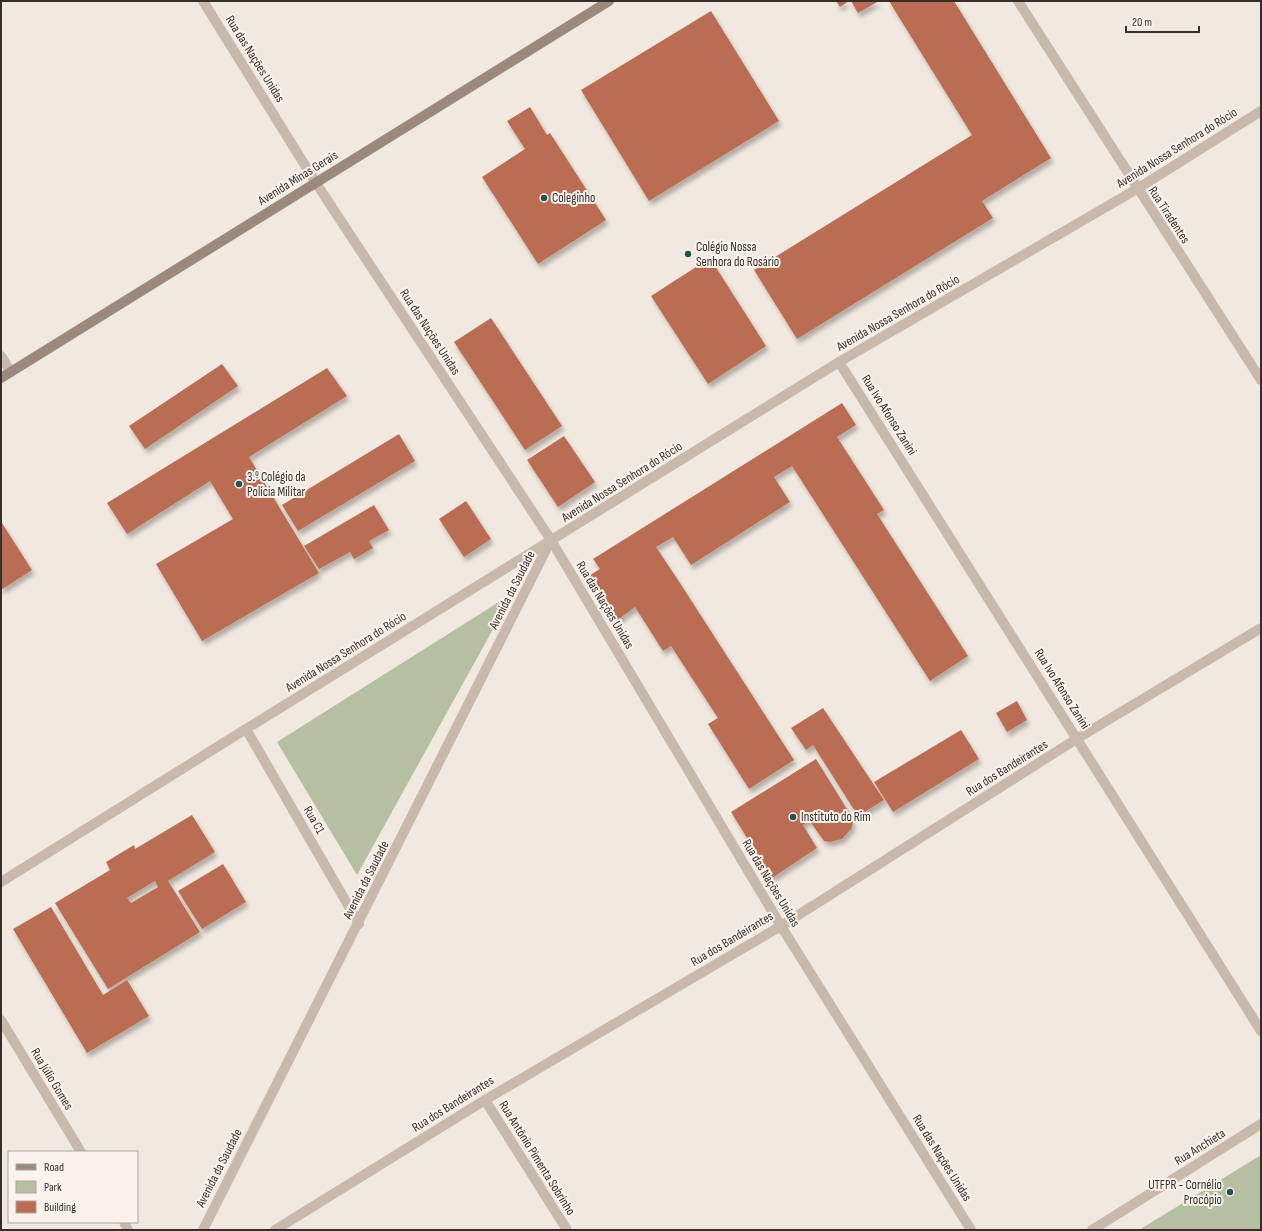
<svg xmlns="http://www.w3.org/2000/svg" width="1262" height="1231" font-family="'Sofia Sans Condensed',sans-serif">
<style>
.green{fill:#b5bfa1}
.building{fill:#bb6d53;fill-rule:evenodd;filter:url(#shadow)}
.lines{fill:none;stroke-linecap:round;stroke-linejoin:round}
.street{stroke:#c8b9ac;stroke-width:10}
.secondary{stroke:#9c897e;stroke-width:10}
.poi-dot{fill:#245255;stroke:#f9f3ec;stroke-width:1.5}
.labels{text-anchor:middle;dominant-baseline:central;stroke-width:4;stroke-linejoin:round;paint-order:stroke}
.street-label{font-size:13px;fill:#372e2b;stroke:#f9f3ec}
.poi-label{font-size:13px;fill:#372e2b;stroke:#f9f3ec;text-anchor:start}
</style>
<defs>
<filter id="shadow"><feDropShadow dx="2.5" dy="4.5" stdDeviation="2" flood-color="#0004"/></filter>
</defs>
<rect width="100%" height="100%" fill="#f1e9e0"/>
<g class="green">
<path d="M513 593 357 875 277 742Z"/>
<path d="M1261 1155V1230H1139Z"/>
</g>
<g class="building">
<path d="M836 1H849L840 7Z"/>
<path d="M851 1H879L858 13Z"/>
<path d="M889 1H954L1051 158 982 201 993 218 797 339 754 270 972 135Z"/>
<path d="M711 11 779 121 649 201 581 90Z"/>
<path d="M530 107 547 135 550 133 606 220 538 264 482 177 525 149 507 121Z"/>
<path d="M710 258 766 346 708 384 651 296Z"/>
<path d="M491 318 562 426 525 450 454 342Z"/>
<path d="M222 364 238 386 145 449 129 426Z"/>
<path d="M327 368 347 396 249 457 319 573 202 641 156 564 233 519 210 481 127 534 107 503Z"/>
<path d="M842 403 856 425 837 437 884 510 877 514 968 656 930 681 792 466 774 477 790 502 691 565 673 537 656 547 678 580 794 760 749 789 708 724 718 718 671 646 663 651 635 607 615 622 587 577 600 569 593 559Z"/>
<path d="M399 434 415 461 298 531 282 505Z"/>
<path d="M564 436 595 482 558 507 527 460Z"/>
<path d="M466 501 491 539 464 557 439 519Z"/>
<path d="M374 505 389 530 369 541 373 548 354 559 350 552 319 569 304 546Z"/>
<path d="M2 523 32 570 1 590V524Z"/>
<path d="M1017 701 1027 720 1007 732 996 713Z"/>
<path d="M823 708 884 800 858 816 813 745 806 750 791 728Z"/>
<path d="M961 730 979 759 893 812 874 782Z"/>
<path d="M816 759 850 814 853 823 851 829 842 839 830 842 824 841 809 820 803 825 817 848 772 878 731 812Z"/>
<path d="M192 815 215 852 168 881 200 932 108 989 55 903 110 870 106 862 134 845 135 849ZM155 881 158 887 131 903 127 898Z"/>
<path d="M223 864 246 902 202 929 178 891Z"/>
<path d="M51 907 103 995 127 980 149 1016 87 1053 13 929Z"/>
</g>
<g class="lines">
<g class="street">
<path d="M203 1 316 183 551 540 781 926 971 1230"/>
<path d="M1018 1 1261 380"/>
<path d="M1 356 11 372"/>
<path d="M839 362 1261 1031"/>
<path d="M246 729 359 924"/>
<path d="M1 882 246 729 839 362 1137 189 1261 111"/>
<path d="M1 1020 81 1152"/>
<path d="M485 1100 567 1230"/>
<path d="M124 1222 128 1230"/>
<path d="M203 1230 551 540"/>
<path d="M275 1230 485 1100 781 926 1078 738 1261 628"/>
<path d="M1092 1230 1261 1124"/>
</g>
<path class="secondary" d="M1 378 609 1"/>
</g>
<g class="poi-dot">
<circle cx="544" cy="198" r="4"/>
<circle cx="688" cy="254" r="4"/>
<circle cx="239" cy="484" r="4"/>
<circle cx="793" cy="817" r="4"/>
<circle cx="1230" cy="1192" r="4"/>
</g>
<g class="labels">
<g class="street-label">
<text transform="translate(255 59) rotate(58)">Rua das Nações Unidas</text>
<text transform="translate(1177 148) rotate(-32)">Avenida Nossa Senhora do Rócio</text>
<text transform="translate(298 178) rotate(-32)">Avenida Minas Gerais</text>
<text transform="translate(1169 215) rotate(57)">Rua Tiradentes</text>
<text transform="translate(898 313) rotate(-30)">Avenida Nossa Senhora do Rócio</text>
<text transform="translate(430 332) rotate(57)">Rua das Nações Unidas</text>
<text transform="translate(889 415) rotate(58)">Rua Ivo Afonso Zanini</text>
<text transform="translate(622 482) rotate(-32)">Avenida Nossa Senhora do Rócio</text>
<text transform="translate(512 590) rotate(-63)">Avenida da Saudade</text>
<text transform="translate(605 605) rotate(59)">Rua das Nações Unidas</text>
<text transform="translate(346 652) rotate(-32)">Avenida Nossa Senhora do Rócio</text>
<text transform="translate(1062 689) rotate(58)">Rua Ivo Afonso Zanini</text>
<text transform="translate(1007 768) rotate(-32)">Rua dos Bandeirantes</text>
<text transform="translate(314 820) rotate(60)">Rua C1</text>
<text transform="translate(366 880) rotate(-63)">Avenida da Saudade</text>
<text transform="translate(771 883) rotate(59)">Rua das Nações Unidas</text>
<text transform="translate(732 939) rotate(-31)">Rua dos Bandeirantes</text>
<text transform="translate(52 1079) rotate(59)">Rua Júlio Gomes</text>
<text transform="translate(453 1104) rotate(-32)">Rua dos Bandeirantes</text>
<text transform="translate(1200 1147) rotate(-32)">Rua Anchieta</text>
<text transform="translate(537 1158) rotate(58)">Rua Antônio Pimenta Sobrinho</text>
<text transform="translate(942 1158) rotate(58)">Rua das Nações Unidas</text>
<text transform="translate(219 1168) rotate(-63)">Avenida da Saudade</text>
</g>
<g class="poi-label">
<text x="552" y="198">Coleginho</text>
<text x="696" y="247">Colégio Nossa<tspan x="696" dy="15">Senhora do Rosário</tspan></text>
<text x="247" y="477">3.º Colégio da<tspan x="247" dy="15">Polícia Militar</tspan></text>
<text x="801" y="817">Instituto do Rim</text>
<text x="1222" y="1185" text-anchor="end">UTFPR - Cornélio<tspan x="1222" dy="15">Procópio</tspan></text>
</g>
</g>
<rect width="1262" height="1231" fill="none" stroke="#372e2b" stroke-width="4"/>
<rect x="8" y="1151" width="130" height="72" fill="#f9f3ec" stroke="#aba49f"/>
<rect x="16" y="1164" width="20" height="6" fill="#9c897e" stroke="#aba49f"/>
<text x="44" y="1171" font-size="12" fill="#372e2b">Road</text>
<rect x="16" y="1181" width="20" height="12" fill="#b5bfa1" stroke="#aba49f"/>
<text x="44" y="1191" font-size="12" fill="#372e2b">Park</text>
<rect x="16" y="1201" width="20" height="12" fill="#bb6d53" stroke="#aba49f"/>
<text x="44" y="1211" font-size="12" fill="#372e2b">Building</text>
<path d="M1126 26v6h73v-6" fill="none" stroke="#372e2b" stroke-width="2"/>
<text x="1132" y="26" font-size="12" fill="#372e2b" stroke="#f9f3ec" stroke-width="3" paint-order="stroke">20 m</text>
</svg>
